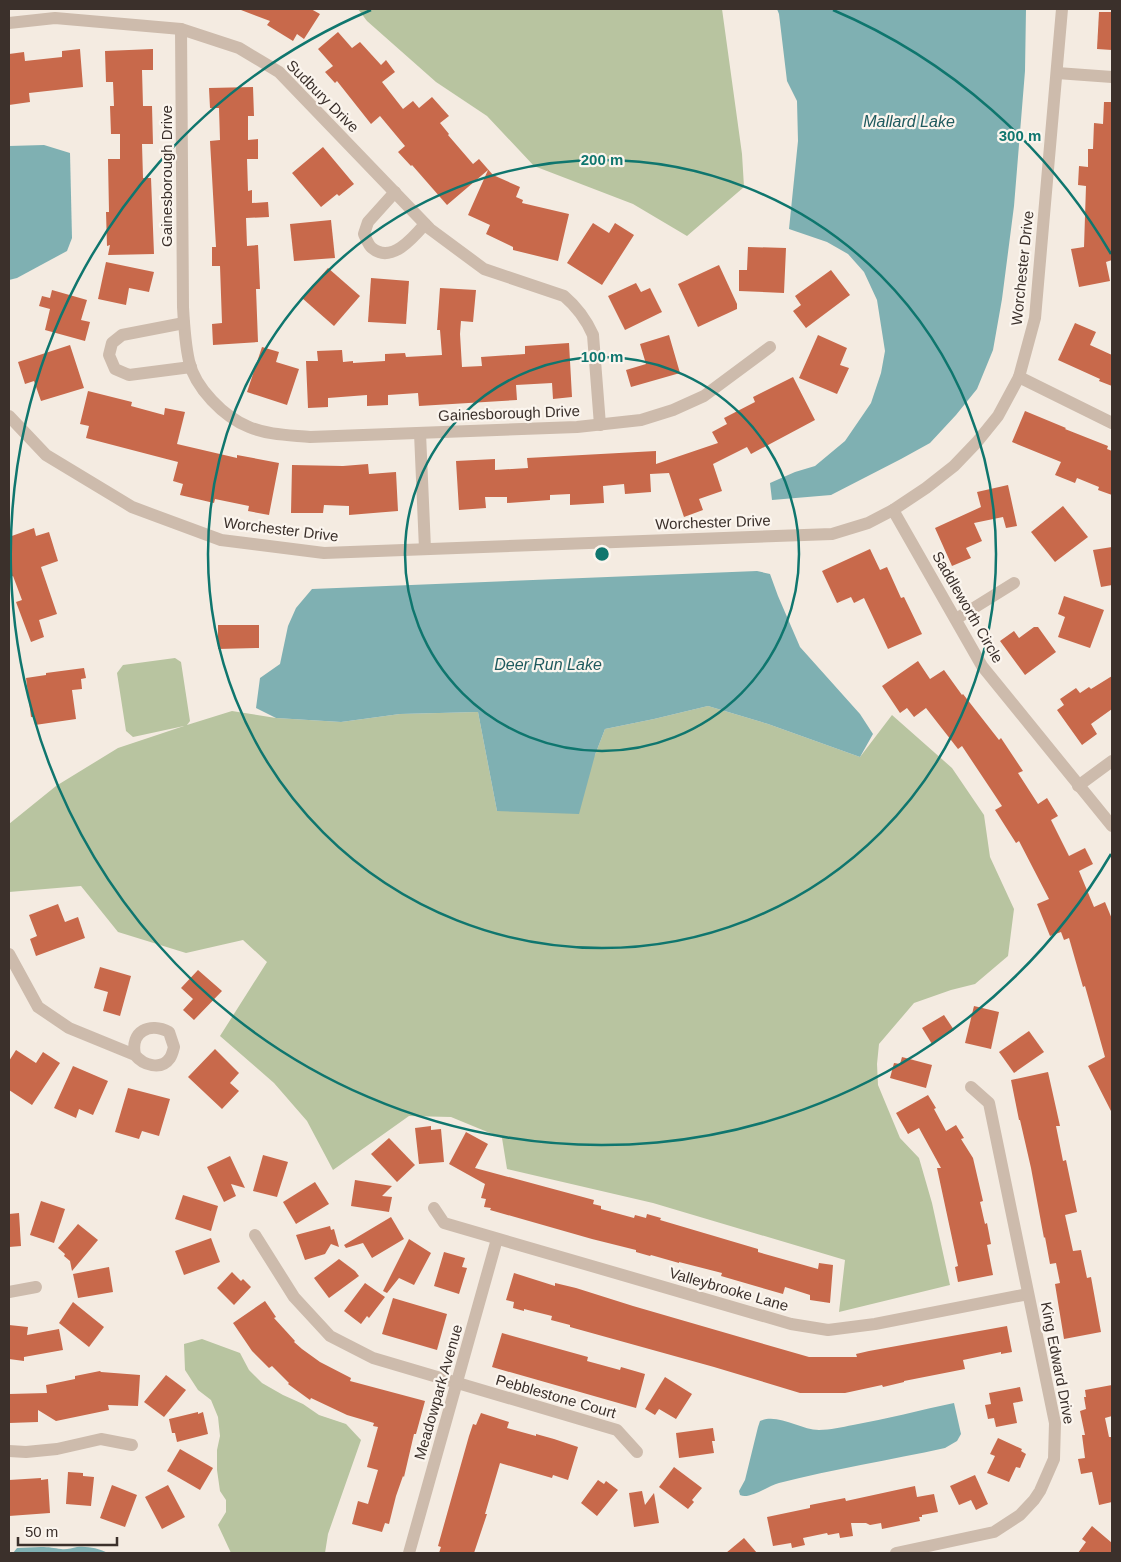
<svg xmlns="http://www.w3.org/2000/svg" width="1121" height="1562" font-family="Arial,sans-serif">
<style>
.green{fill:#b8c4a0}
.water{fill:#7fb0b2}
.building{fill:#c8694b}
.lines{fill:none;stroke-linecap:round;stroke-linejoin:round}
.street{stroke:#cdbbac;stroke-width:12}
.ring{fill:none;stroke:#0f766e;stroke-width:2.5}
.labels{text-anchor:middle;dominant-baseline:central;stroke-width:4.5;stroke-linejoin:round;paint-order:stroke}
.street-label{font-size:15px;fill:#3b302b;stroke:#fbf5ee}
.water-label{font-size:16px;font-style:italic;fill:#1f5a5e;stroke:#fbf5ee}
.centre{fill:#0f766e;stroke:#fbf5ee;stroke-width:2.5}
.ring-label{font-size:15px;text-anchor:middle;font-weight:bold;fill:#0f766e;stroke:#fbf5ee;stroke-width:4.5;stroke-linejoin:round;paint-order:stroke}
</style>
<rect width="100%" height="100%" fill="#f4ebe1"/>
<g class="green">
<path d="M358 9H722L742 154 744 187 687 236 633 204 534 166 487 116 436 82 367 21Z"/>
<path d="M175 658 181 662 190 721 187 725 232 711 276 718 341 722 400 714 478 712 497 811 595 755 605 729 654 719 708 706 768 724 860 757 892 715 952 768 984 815 990 857 1014 909 1008 956 975 984 951 990 914 1003 879 1044 877 1064 878 1085 900 1138 919 1158 932 1203 950 1285 839 1312 845 1260 653 1203 507 1169 502 1138 451 1117 409 1116 333 1170 307 1121 274 1083 220 1036 267 962 243 940 186 953 118 932 81 886 9 892V824L56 786 118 748 184 726 133 737 126 731 117 673 123 665Z"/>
<path d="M202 1339 240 1353 249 1370 262 1383 283 1395 303 1404 319 1415 346 1424 361 1440 328 1534 325 1553H231L218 1525 226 1512V1500L220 1491 217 1470V1450L220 1436 218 1417 211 1400 198 1390 185 1370 184 1344Z"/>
</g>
<g class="water">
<path d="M777 9H1026L1025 71 1014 206 1002 299 993 350 977 389 956 415 930 443 901 459 831 495 772 500 770 483 795 472 815 466 845 441 871 403 881 373 885 351 877 300 864 272 848 254 827 242 789 229 798 141 797 101 787 81 779 14Z"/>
<path d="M44 145 70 153 72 238 67 251 17 278 9 280V146Z"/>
<path d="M757 571 770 574 778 596 800 647 860 714 873 734 860 757 768 724 708 706 654 719 605 729 595 755 579 814 497 811 478 712 400 714 341 722 276 718 256 708 260 678 280 664 288 626 296 608 312 589Z"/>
<path d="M954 1403 961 1434 957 1441 945 1448C890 1460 834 1469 779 1483 768 1486 749 1500 740 1495L739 1491 745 1480 758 1427 760 1421C778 1413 800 1430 819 1430 830 1430 842 1427 853 1425 887 1419 920 1410 954 1403Z"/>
<path d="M41 1547C49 1547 54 1548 61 1549 66 1550 72 1548 77 1547 87 1546 98 1548 108 1553H13L17 1548Z"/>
</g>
<g class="building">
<path d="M241 9H311L320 14 304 39 297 34 293 41 267 25 270 21 241 10Z"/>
<path d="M1099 12H1112V50L1097 49Z"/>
<path d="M338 32 352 48 360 42 381 65 386 60 395 72 382 82 403 109 413 101 419 108 432 97 449 116 440 123 449 134 448 135 473 164 479 159 493 175 520 187 516 197 523 200 522 203 569 214 558 261 513 250V247L486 234 490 225 468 215 488 170 447 205 412 165 411 166 398 152 405 146 380 116 371 124 337 81 335 83 325 72 333 66 318 49Z"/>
<path d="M80 49 83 87 29 93 30 102 9 105V54L24 52 25 61 62 57V51Z"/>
<path d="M153 49V70H142L143 106H152L153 144H142L143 178H151L154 254 108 255 110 245 107 246 106 212H109L108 159H120V134H111L110 106H114L113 82H106L105 51Z"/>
<path d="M253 87 254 116H248V140L258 139V159H247L248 191 252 190V203L268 202 269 217 246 218 247 246 258 245 260 289H256L258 342 213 345 212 324 222 323 220 266H212V247H216L210 141 220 140 219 108H210L209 88Z"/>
<path d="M1104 102H1112V260L1106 262 1110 281 1079 287 1071 249 1084 247 1086 186 1078 185 1079 166 1088 167V149H1093L1094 123 1103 124Z"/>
<path d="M323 147 354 184 339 196 337 194 321 207 292 173Z"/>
<path d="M331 220 335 258 294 261 290 224Z"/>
<path d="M593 223 609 233 615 223 634 235 602 285 567 263Z"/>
<path d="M748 247 786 248 784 293 739 291V270H747Z"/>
<path d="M106 262 154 272 149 292 129 288 126 305 98 299Z"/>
<path d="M719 265 737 304V309L698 327 678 284Z"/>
<path d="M328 268 360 296 334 326 302 298Z"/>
<path d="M831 270 850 295 806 328 793 311 801 305 795 296Z"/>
<path d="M371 278 409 281 406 324 368 322Z"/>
<path d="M636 283 641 292 650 288 662 312 625 330 608 296Z"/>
<path d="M440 288 476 290 473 322 461 321 460 334 462 367 482 366 481 357 525 354V346L569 343 572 397 553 399 552 383 516 385 517 400 419 406 418 393 388 395V405L367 406V395L328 398V407L308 408 306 361H318L317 351 342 350 343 362 353 361V363L385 361V354L405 353 406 357 442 355 440 330H437Z"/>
<path d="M52 290 87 300 81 320 90 322 85 341 45 330 50 309 39 306 42 296 50 298Z"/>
<path d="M1075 323 1096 332 1090 345 1112 355V386L1099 381 1100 379 1058 360Z"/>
<path d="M669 335 680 373 631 387 626 370 646 364 640 344Z"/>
<path d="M818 335 847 348 840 365 849 368 837 394 799 378Z"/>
<path d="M70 345 84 388 41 401 34 381 25 384 18 362Z"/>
<path d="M262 347 279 352 276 362 299 369 287 405 247 392Z"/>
<path d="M793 377 815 420 751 454 747 447 713 464 722 491 699 499 703 510 684 517 669 473 650 474 651 492 625 494 624 484 603 486 604 503 570 505V494L550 495V500L507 503V497H485L486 508 459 510 456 461 495 459V470L528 468 527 458 656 451V464L718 443 712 432 727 424 724 418 755 402 753 397Z"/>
<path d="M88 391 132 402 131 406 164 415 165 408 185 412 177 444 237 458V455L279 463 269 515 248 511 249 506 215 499 214 503 180 495 183 484 173 481 178 462 86 438 89 426 80 424Z"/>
<path d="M1025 411 1066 428 1065 429 1108 446 1107 449 1112 451V495L1098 490 1099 487 1077 478 1075 483 1055 475 1061 462 1012 442Z"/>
<path d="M368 464 369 474 396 472 398 511 349 515V506L324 505 323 513H291L292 465 343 466Z"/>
<path d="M1008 485 1017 526 1006 528 1003 517 974 523 982 541 966 548 971 558 952 566 935 528 981 507 977 492Z"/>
<path d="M1063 506 1088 537 1055 562 1031 532Z"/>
<path d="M34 528 36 536 49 532 58 561 41 567 57 614 39 620 44 637 31 642 16 602 22 600 13 576 9 578V537Z"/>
<path d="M1112 547V585L1101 587 1093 550Z"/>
<path d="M870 549 880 570 887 567 901 598 904 597 922 634 888 649 864 598 854 603 851 597 837 603 822 571Z"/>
<path d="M1064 596 1104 610 1090 648 1058 637 1065 617 1058 614Z"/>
<path d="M218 625H259V648L218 649Z"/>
<path d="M1034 627H1038L1056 652 1025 675 1000 641 1014 631 1019 638Z"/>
<path d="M918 661 930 679 944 670 962 695 963 694 999 740 1001 738 1023 771 1018 773 1038 804 1047 798 1058 816 1051 820 1069 856 1085 848 1093 864 1079 871 1094 907 1105 902 1112 919V1113L1088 1066 1105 1057 1085 986 1083 987 1069 938 1064 940 1061 932 1050 936 1037 904 1049 899 1019 841 1016 843 995 810 1002 806 962 746 958 749 926 708 914 717 907 708 900 713 882 686Z"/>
<path d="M84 668 86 678 81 679 82 689 72 690 76 719 35 725 34 717H31L26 678 46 675V673Z"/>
<path d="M1112 676V709L1091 724 1097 734 1082 745 1057 710 1064 705 1060 699 1076 688 1080 693 1089 687 1091 689Z"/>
<path d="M58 904 65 922 78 917 85 938 36 956 30 939 37 936 29 915Z"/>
<path d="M100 967 131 976 120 1016 103 1011 108 992 94 988Z"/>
<path d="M198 970 222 991 194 1020 183 1010 193 999 181 988Z"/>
<path d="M974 1006 999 1012 991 1049 965 1043Z"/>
<path d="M944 1015 954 1030 932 1044 922 1028Z"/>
<path d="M1029 1031 1044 1052 1014 1073 999 1052Z"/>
<path d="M215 1049 239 1073 230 1083 239 1091 222 1109 188 1077Z"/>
<path d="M16 1050 36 1063 43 1052 60 1063 32 1105 9 1090V1061Z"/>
<path d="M902 1057 932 1065 926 1088 890 1078 894 1063 900 1064Z"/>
<path d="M73 1066 108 1081 93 1115 79 1109 76 1118 54 1108Z"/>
<path d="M1048 1072 1060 1126H1056L1063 1161 1066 1160 1077 1212 1065 1215 1073 1251 1081 1250 1087 1278 1091 1277 1101 1332 1064 1339 1055 1284 1060 1283 1056 1263 1050 1264 1045 1237 1044 1238 1031 1168 1020 1120H1019L1011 1080Z"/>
<path d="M128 1088 170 1099 159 1136 142 1131 139 1139 115 1132Z"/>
<path d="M928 1095 936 1108 934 1109 946 1131 956 1125 964 1138 961 1139 973 1158 983 1201 980 1202 985 1224 987 1223 991 1244 987 1245 993 1275 958 1282 955 1267 958 1266 937 1168H941L919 1128 908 1134 896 1113Z"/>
<path d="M431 1126V1130L441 1129 444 1162 419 1164 415 1128Z"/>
<path d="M466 1132 488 1144 475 1168 594 1200 593 1204 601 1206V1209L634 1218 635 1215 646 1218 647 1214 661 1218 660 1220 758 1249V1252L818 1269 819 1263 833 1265 830 1303 810 1300V1295L785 1287 783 1294 721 1276 722 1273 679 1262V1263L651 1255 650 1256 636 1252V1250L592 1239 490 1210 491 1208 484 1207 486 1199 481 1198 485 1184 449 1164Z"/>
<path d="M389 1138 415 1165 397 1182 371 1154Z"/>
<path d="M263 1155 288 1162 277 1197 253 1191Z"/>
<path d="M230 1156 245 1188 231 1184 236 1196 224 1202 207 1167Z"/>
<path d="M355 1180 392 1186 382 1196 392 1197 389 1212 351 1206Z"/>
<path d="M315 1182 329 1204 296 1224 283 1202Z"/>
<path d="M183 1195 218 1206 211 1231 175 1219Z"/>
<path d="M41 1201 65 1209 54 1243 30 1235Z"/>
<path d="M19 1213 21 1246 9 1247V1214Z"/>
<path d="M391 1217 404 1239 372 1258 363 1243 346 1248 344 1245Z"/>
<path d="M78 1224 98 1240 72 1271 70 1261 64 1256 65 1254 58 1248Z"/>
<path d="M330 1226 331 1230 334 1229 339 1247 331 1244 325 1254 305 1260 296 1235Z"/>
<path d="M211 1238 220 1262 184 1275 175 1251Z"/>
<path d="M409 1239 431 1253 414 1285 399 1278 387 1293 383 1291Z"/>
<path d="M444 1252 465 1258 462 1267 467 1268 459 1294 434 1286Z"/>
<path d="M339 1259 355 1271 359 1276 329 1298 314 1278Z"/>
<path d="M109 1267 113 1292 78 1298 73 1274Z"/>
<path d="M232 1272 241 1281 243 1279 251 1287 234 1305 217 1288Z"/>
<path d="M514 1273 555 1286V1283L576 1288 633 1306 809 1357H857L856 1354 869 1351 1007 1326 1012 1352 1001 1354V1352L963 1360 965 1369 904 1381V1382L883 1387 882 1385 845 1393H800L714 1367 570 1327V1325L551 1320 552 1316 524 1309V1311L513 1308 514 1302 506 1300Z"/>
<path d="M365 1283 385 1297 369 1318 367 1316 361 1324 344 1311Z"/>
<path d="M393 1298 447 1314 437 1350 382 1334Z"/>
<path d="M265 1301 276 1317 274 1318 295 1341 294 1342 302 1349 320 1362 351 1378 350 1381 425 1401 416 1434H414L404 1477 403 1476 396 1496 389 1524 385 1523 382 1532 352 1524 358 1501 368 1504 378 1470 367 1467 378 1427 373 1426 374 1423 347 1415 311 1398 310 1400 288 1384 289 1383 272 1366 269 1368 252 1351 233 1323Z"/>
<path d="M73 1302 104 1327 89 1347 59 1323Z"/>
<path d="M9 1325 28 1327 27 1335 59 1329 63 1350 24 1357V1361L9 1359Z"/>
<path d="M502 1333 588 1357 587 1361 620 1370 621 1367 645 1374 636 1408 492 1367Z"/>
<path d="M100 1371 101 1372 140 1375 138 1406 108 1405 109 1410 56 1421 38 1410V1422L9 1423V1394L47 1393 46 1385 75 1379V1376Z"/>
<path d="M166 1375 186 1390 164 1417 144 1402Z"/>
<path d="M665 1377 692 1394 676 1419 659 1409 655 1415 645 1409Z"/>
<path d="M1112 1385V1416L1105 1418 1109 1437H1112V1502L1099 1505 1092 1472 1081 1474 1078 1459 1085 1458 1082 1435H1085L1080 1411 1086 1409 1084 1397H1086L1085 1390Z"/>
<path d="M1020 1387 1023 1401 1013 1403 1017 1423 996 1427 994 1418 988 1419 985 1405 991 1404 989 1393Z"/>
<path d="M198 1412V1414L203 1412 208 1434 177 1442 175 1433H172L169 1419Z"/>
<path d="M481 1413 509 1422 507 1428 536 1436V1434L554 1439 578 1447 568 1480 553 1475 552 1478 500 1463 485 1514H487L474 1553H439L441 1547 438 1546 469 1436 473 1424 476 1425Z"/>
<path d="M713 1428 715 1441H712L714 1453 679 1458 676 1433Z"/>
<path d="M998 1438 1022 1449 1021 1451 1026 1454 1020 1468 1016 1467 1009 1482 987 1473 995 1456 990 1454Z"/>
<path d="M180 1449 213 1468 200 1490 167 1471Z"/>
<path d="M674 1467 702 1488 692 1500 694 1502 688 1509 659 1487Z"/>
<path d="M68 1472 83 1473V1476L94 1477 91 1506 66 1504Z"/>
<path d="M975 1475 988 1504 976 1510 971 1500 959 1505 950 1486Z"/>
<path d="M41 1478V1480L48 1479 50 1513 9 1516V1480Z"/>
<path d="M598 1480 604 1484 606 1481 618 1490 597 1516 581 1503Z"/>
<path d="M112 1485 137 1495 125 1527 100 1518Z"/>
<path d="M168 1485 185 1517 162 1529 145 1497Z"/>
<path d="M915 1486 917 1497 934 1494 938 1512 922 1515V1517H919L920 1521 882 1529 881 1523 870 1525 866 1523H851L853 1536 840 1538 839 1533 828 1535 827 1533 803 1538 805 1545 792 1548 791 1543 773 1546 767 1517 810 1508V1505L845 1498 846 1501Z"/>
<path d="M642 1491 645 1505 654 1493 659 1523 634 1527 629 1493Z"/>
<path d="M1092 1526 1112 1543V1553H1078L1086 1542 1082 1539Z"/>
<path d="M744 1538 757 1553H726Z"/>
</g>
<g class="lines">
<g class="street">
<path d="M9 23 55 18 181 29 239 48 279 72 430 229 484 269 564 296C577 307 586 319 593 335L600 425"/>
<path d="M181 29 183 307C184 325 185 343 189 361 195 388 224 417 249 427 268 435 290 435 310 437L577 427 641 420 673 410 704 396 770 347"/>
<path d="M1057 73 1112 77"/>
<path d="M395 192 368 222 364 234C366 238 368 245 372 248 391 264 413 238 425 224"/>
<path d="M184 323 122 335 112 343 109 355 115 369 129 375 191 367"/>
<path d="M1019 377 1112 423"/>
<path d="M9 416 46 455 132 507 221 540 324 553 832 534 868 523 893 510 926 488 954 466 977 442 998 416 1019 377 1035 318 1062 9"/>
<path d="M420 433 425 549"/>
<path d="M893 510 982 666 1112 826"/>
<path d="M956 619 1014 583"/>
<path d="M1078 786 1112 761"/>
<path d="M9 954 38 1007 69 1028 135 1055C143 1065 161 1071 170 1058 172 1055 173 1051 174 1047L169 1032C150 1022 130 1031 135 1055"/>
<path d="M434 1208 444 1223 791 1324 828 1330 875 1324 1028 1294"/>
<path d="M255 1235 294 1297 330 1336 373 1358 617 1430 637 1452"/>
<path d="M9 1292 36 1287"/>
<path d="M9 1451 26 1452 57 1449 101 1439 132 1445"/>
<path d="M409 1553 497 1239"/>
<path d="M896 1553 994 1532 1020 1515 1034 1500 1040 1491 1054 1459 1055 1423 989 1103 971 1087"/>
</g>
</g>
<g class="ring">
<circle cx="602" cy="554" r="197"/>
<circle cx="602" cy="554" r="394"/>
<path d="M1111 854A591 591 0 1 1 371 10M833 10A591 591 0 0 1 1111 254"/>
</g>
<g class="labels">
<g class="street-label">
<text transform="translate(323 96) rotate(45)">Sudbury Drive</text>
<text transform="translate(166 176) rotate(-90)">Gainesborough Drive</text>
<text transform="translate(1022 268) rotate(-84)">Worchester Drive</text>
<text transform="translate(509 413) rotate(-2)">Gainesborough Drive</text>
<text transform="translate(713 522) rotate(-2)">Worchester Drive</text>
<text transform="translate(281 529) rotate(7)">Worchester Drive</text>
<text transform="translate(968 607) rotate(60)">Saddleworth Circle</text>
<text transform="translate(729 1289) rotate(16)">Valleybrooke Lane</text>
<text transform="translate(1058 1363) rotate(79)">King Edward Drive</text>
<text transform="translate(438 1392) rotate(-74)">Meadowpark Avenue</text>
<text transform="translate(556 1396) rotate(16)">Pebblestone Court</text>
</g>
<g class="water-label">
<text x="909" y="121">Mallard Lake</text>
<text x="548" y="664">Deer Run Lake</text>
</g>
</g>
<circle cx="602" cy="554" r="8" class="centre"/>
<g class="ring-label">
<text x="1020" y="141">300 m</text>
<text x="602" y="165">200 m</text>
<text x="602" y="362">100 m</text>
</g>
<rect width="1121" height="1562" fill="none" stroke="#3b302b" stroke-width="20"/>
<path d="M18 1537v8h99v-8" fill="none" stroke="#3b302b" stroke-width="2.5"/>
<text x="25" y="1537" font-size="15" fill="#3b302b" stroke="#fbf5ee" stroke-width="4" paint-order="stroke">50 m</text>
</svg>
